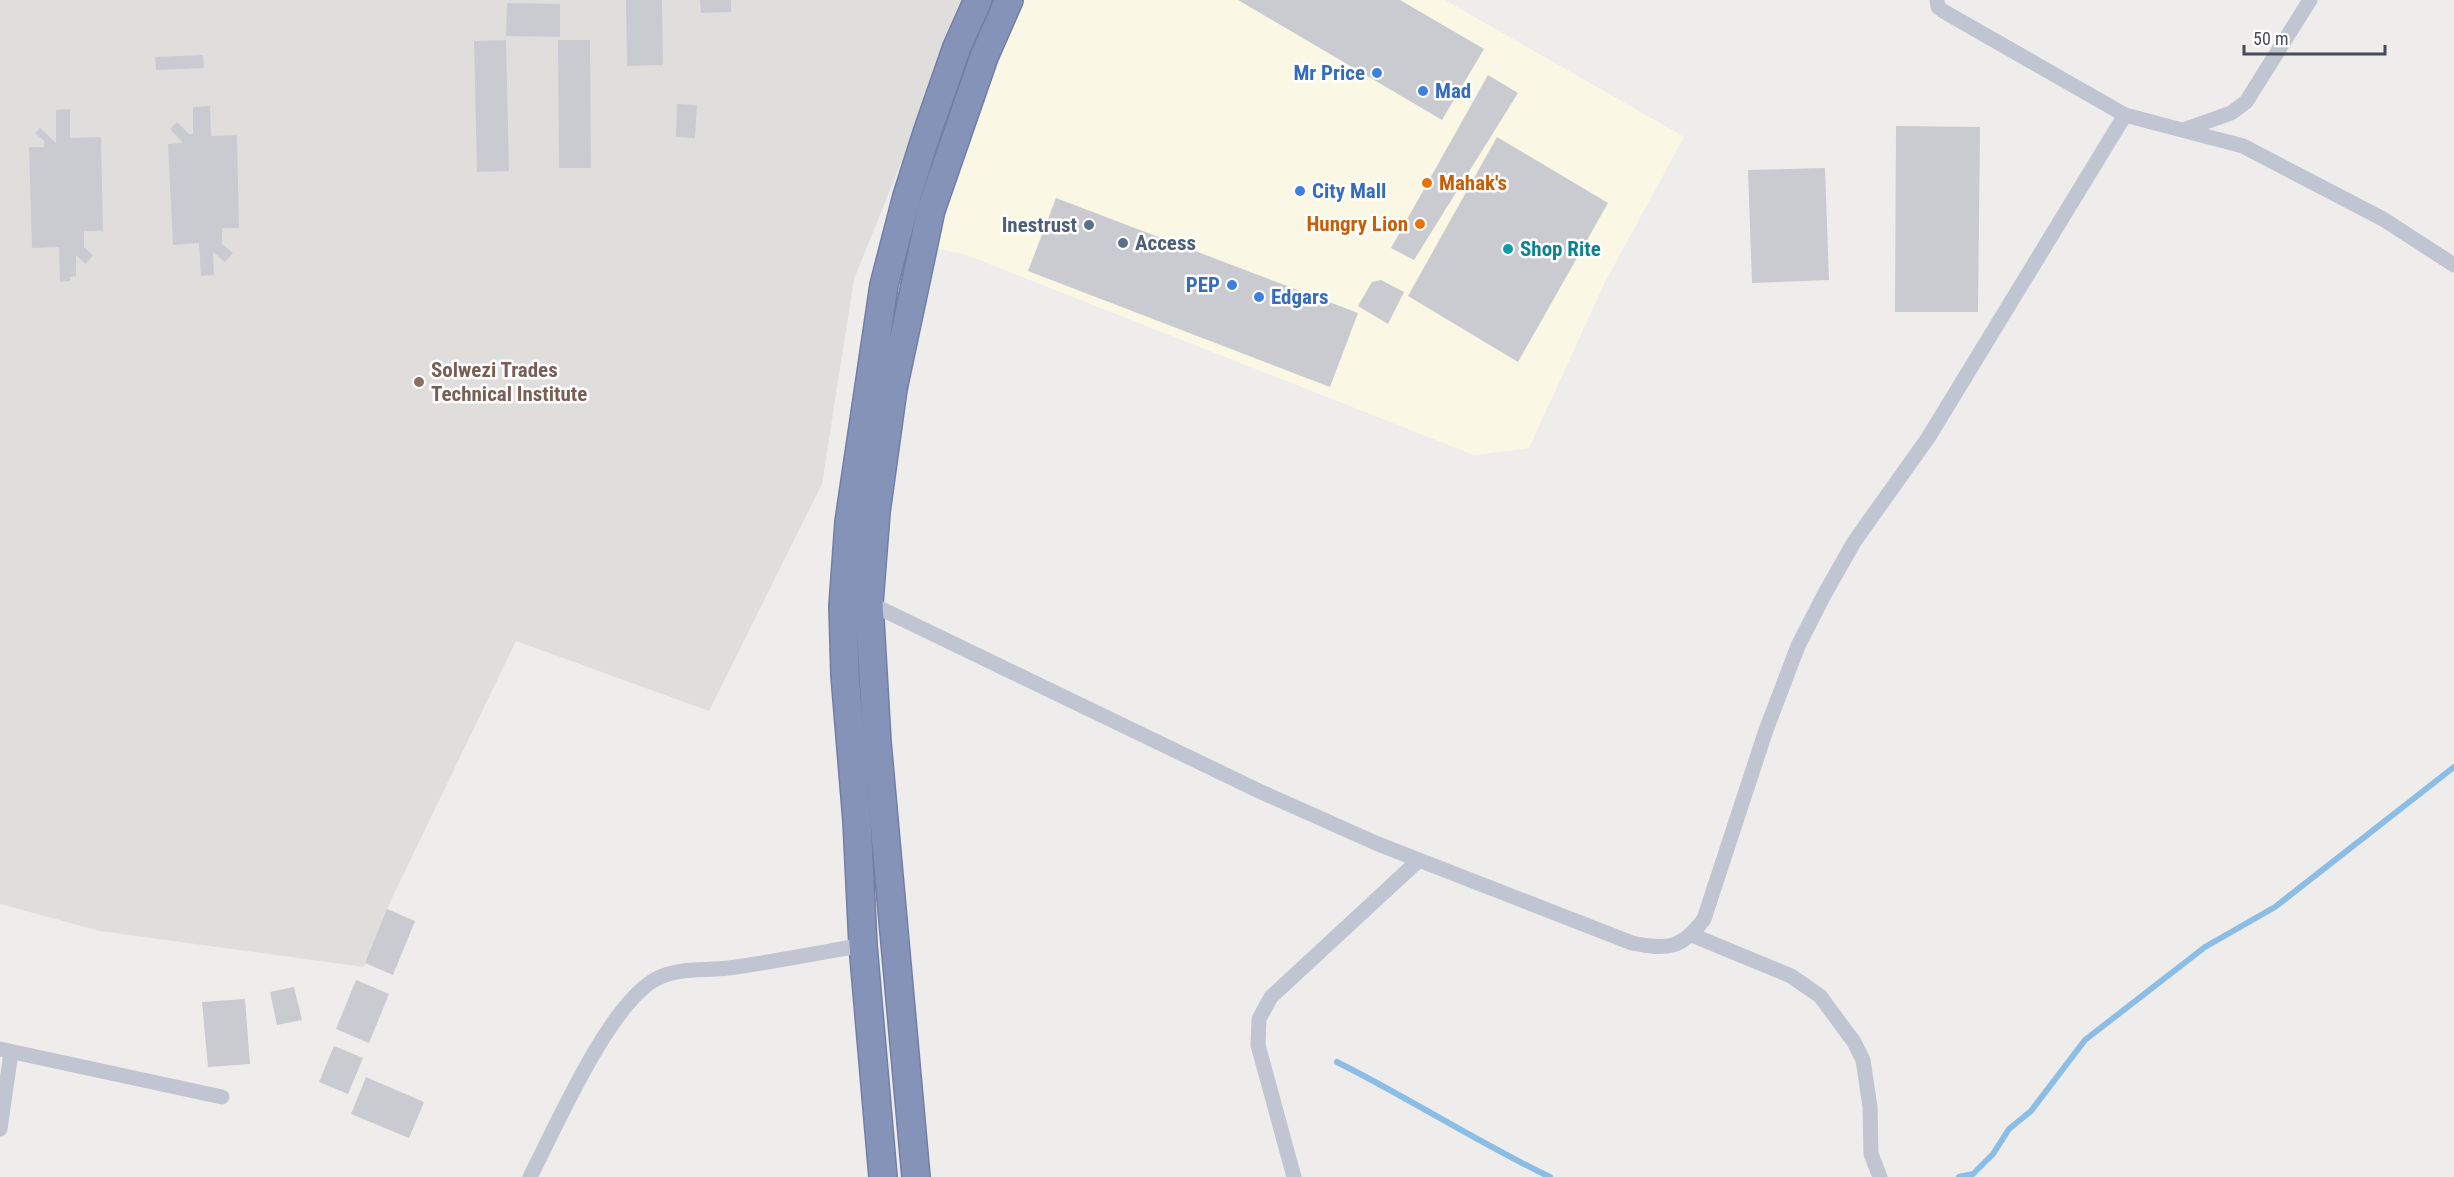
<svg xmlns="http://www.w3.org/2000/svg" width="2454" height="1177" font-family="'Roboto Condensed',sans-serif">
<style>
.commercial{fill:#faf8e5}
.education{fill:#e0dedd}
.lines{fill:none;stroke-linecap:round;stroke-linejoin:round}
.stream{stroke:#8cbee5;stroke-width:6}
.building{fill:#cacad1}
.highway-casing{stroke:#727ea4;stroke-width:30}
.street{stroke:#c0c5d1;stroke-width:15}
.highway{stroke:#8693b8;stroke-width:27}
.shop-dot{fill:#3f7fe0;stroke:#fff;stroke-width:2}
.food-dot{fill:#e8710a;stroke:#fff;stroke-width:2}
.service-dot{fill:#5c6f8a;stroke:#fff;stroke-width:2}
.culture-dot{fill:#0f9aa8;stroke:#fff;stroke-width:2}
.education-dot{fill:#8d6e63;stroke:#fff;stroke-width:2}
.labels{text-anchor:middle;dominant-baseline:central;stroke-width:5;stroke-linejoin:round;paint-order:stroke}
.shop-label{font-size:21px;font-weight:bold;fill:#366cbe;stroke:#fff;text-anchor:start}
.food-label{font-size:21px;font-weight:bold;fill:#c56008;stroke:#fff;text-anchor:start}
.service-label{font-size:21px;font-weight:bold;fill:#4e5e75;stroke:#fff;text-anchor:end}
.culture-label{font-size:21px;font-weight:bold;fill:#0d838f;stroke:#fff;text-anchor:start}
.education-label{font-size:21px;font-weight:bold;fill:#785e54;stroke:#fff;text-anchor:start}
</style>
<rect width="100%" height="100%" fill="#efecec"/>
<path class="commercial" d="M1020 0H1445L1684 137 1605 282 1529 448 1474 455 964 254 925 246Z"/>
<path class="education" d="M0 0H967L854 279 822 484 709 711 516 641 392 898 364 967 100 931 0 904Z"/>
<g class="lines">
<g class="stream">
<path d="M1337 1062C1409 1098 1477 1142 1550 1177"/>
<path d="M1959 1177 1973 1174 1993 1154 2009 1129 2031 1111 2085 1040 2205 947 2275 907 2454 767"/>
</g>
</g>
<g class="building">
<path d="M626 0H662L663 65 627 66Z"/>
<path d="M700 0H731V12L701 13Z"/>
<path d="M1238 0H1400L1484 49 1442 120Z"/>
<path d="M507 3 560 4V37L506 36Z"/>
<path d="M506 40 509 171 477 172 474 41Z"/>
<path d="M558 40H590L591 168H559Z"/>
<path d="M203 55 204 68 156 70 155 57Z"/>
<path d="M1488 75 1518 93 1414 260 1391 248Z"/>
<path d="M677 104 697 105 695 138 676 137Z"/>
<path d="M210 106 211 136 237 135 239 228H222V244L233 253 225 262 213 252 214 275 201 276 199 243 173 245 168 144 183 143 170 129 177 122 189 134H193V107Z"/>
<path d="M70 109V138L101 137 103 231H84V247L93 255 86 264 76 255V276L70 277V281L60 282 59 247 32 248 29 147H44V141L35 133 40 128 56 143V110Z"/>
<path d="M1896 126 1980 127 1978 312H1895Z"/>
<path d="M1497 137 1608 203 1518 362 1408 296Z"/>
<path d="M1825 168 1829 280 1752 283 1748 170Z"/>
<path d="M1056 198 1358 313 1330 387 1028 271Z"/>
<path d="M1381 280 1404 292 1388 324 1358 306 1372 282Z"/>
<path d="M387 909 415 921 393 975 365 963Z"/>
<path d="M356 980 389 994 369 1043 336 1029Z"/>
<path d="M294 987 302 1020 277 1025 270 992Z"/>
<path d="M245 999 250 1064 208 1067 202 1002Z"/>
<path d="M334 1046 363 1058 348 1094 319 1082Z"/>
<path d="M366 1077 424 1102 409 1138 351 1114Z"/>
</g>
<g class="lines">
<defs>
<g id="highway">
<path d="M883 1177 863 945 857 821 845 675 843 606 849 522 884 285 907 196 927 133 957 47 978 0"/>
<path d="M916 1177 877 742 869 603 876 512 893 389 931 210 984 57 1009 0"/>
</g>
</defs>
<use href="#highway" class="highway-casing"/>
<g class="street">
<path d="M2125 115 2243 146 2383 219 2454 265"/>
<path d="M2186 129 2231 113 2246 102 2310 0"/>
<path d="M869 603 1259 791 1378 844 1632 943C1667 950 1682 949 1704 919L1766 730 1798 646 1824 595 1854 542 1928 438 2125 115 1943 11 1938 7 1937 0"/>
<path d="M1692 935 1791 976 1820 996 1854 1042 1863 1060 1870 1107 1871 1154 1880 1177"/>
<path d="M0 1049 222 1097"/>
<path d="M0 1129 11 1053"/>
<path d="M530 1177C556 1127 608 1005 656 979 678 967 704 971 728 968 773 962 818 953 863 945"/>
<path d="M1294 1177 1258 1045 1259 1019 1271 997 1419 860"/>
</g>
<use href="#highway" class="highway"/>
</g>
<g class="shop-dot">
<circle cx="1377" cy="73" r="6"/>
<circle cx="1423" cy="91" r="6"/>
<circle cx="1300" cy="191" r="6"/>
<circle cx="1232" cy="285" r="6"/>
<circle cx="1259" cy="297" r="6"/>
</g>
<g class="food-dot">
<circle cx="1427" cy="183" r="6"/>
<circle cx="1420" cy="224" r="6"/>
</g>
<g class="service-dot">
<circle cx="1089" cy="225" r="6"/>
<circle cx="1123" cy="243" r="6"/>
</g>
<circle class="culture-dot" cx="1508" cy="249" r="6"/>
<circle class="education-dot" cx="419" cy="382" r="6"/>
<g class="labels">
<g class="shop-label">
<text x="1365" y="73" text-anchor="end">Mr Price</text>
<text x="1435" y="91">Mad</text>
<text x="1312" y="191">City Mall</text>
<text x="1220" y="285" text-anchor="end">PEP</text>
<text x="1271" y="297">Edgars</text>
</g>
<g class="food-label">
<text x="1439" y="183">Mahak's</text>
<text x="1408" y="224" text-anchor="end">Hungry Lion</text>
</g>
<g class="service-label">
<text x="1077" y="225">Inestrust</text>
<text x="1135" y="243" text-anchor="start">Access</text>
</g>
<g class="culture-label">
<text x="1520" y="249">Shop Rite</text>
</g>
<g class="education-label">
<text x="431" y="370">Solwezi Trades<tspan x="431" dy="24">Technical Institute</tspan></text>
</g>
</g>
<path d="M2244 45v9h141v-9" fill="none" stroke="#464b58" stroke-width="3"/>
<text x="2253" y="45" font-size="18" fill="#464b58" stroke="#ffffff" stroke-width="4.5" paint-order="stroke">50 m</text>
</svg>
